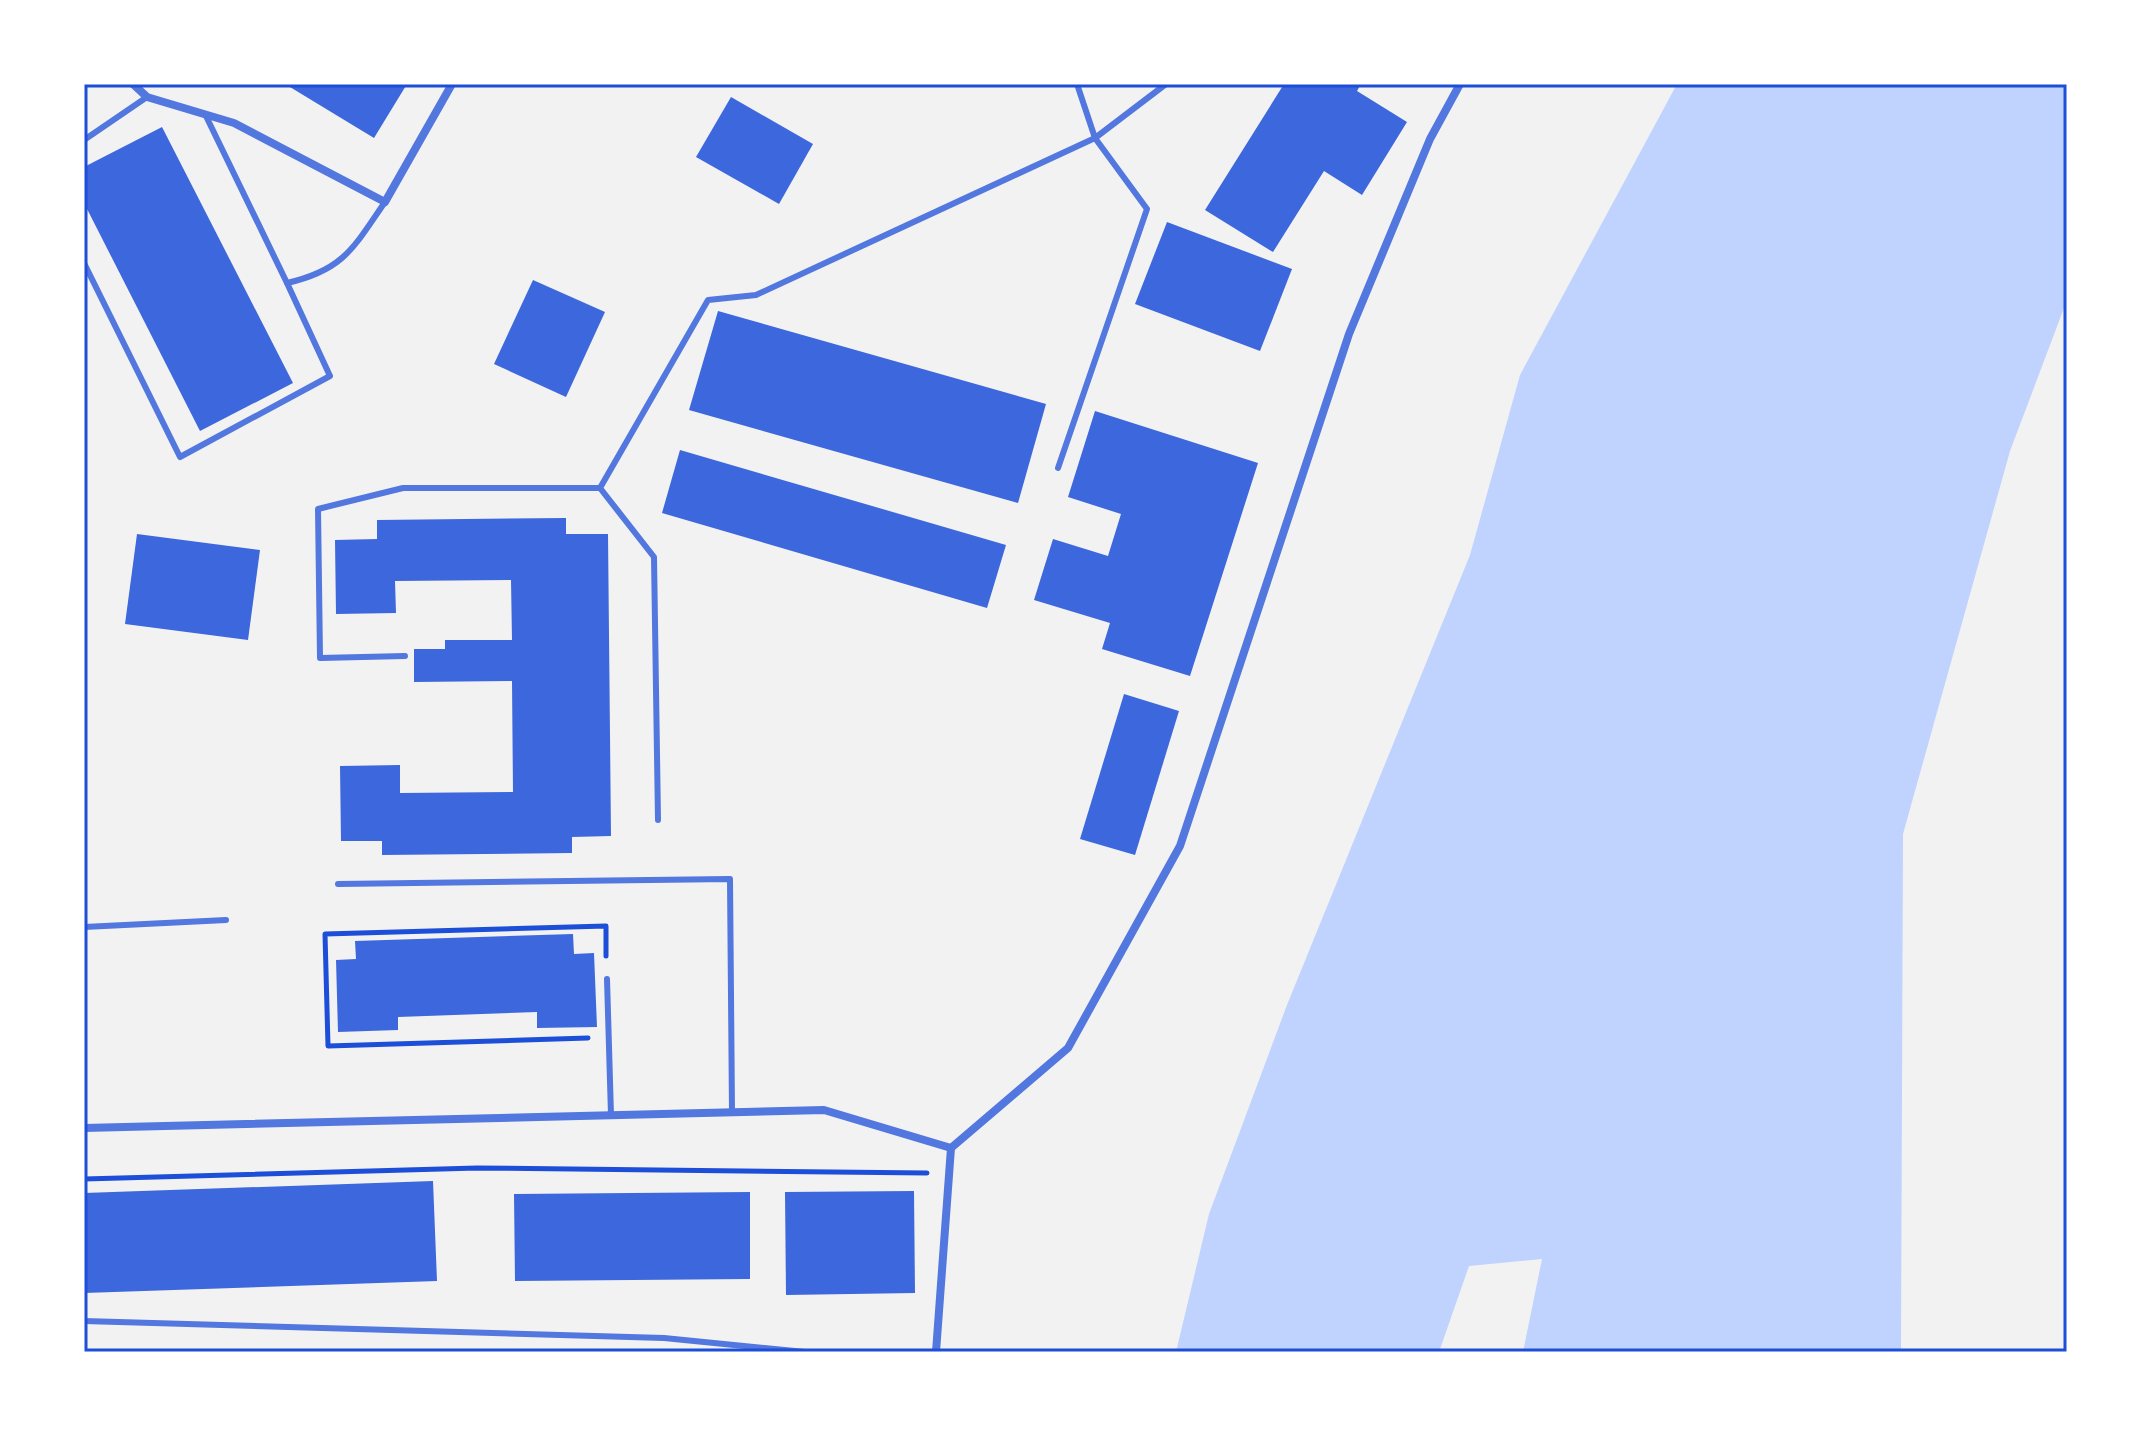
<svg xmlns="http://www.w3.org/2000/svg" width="2151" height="1436" font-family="'DejaVu Sans',sans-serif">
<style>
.water{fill:#bfd3fe}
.building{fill:#3d67dc}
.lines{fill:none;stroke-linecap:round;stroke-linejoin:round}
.path{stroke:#1d4ed8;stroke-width:5}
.service{stroke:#5277de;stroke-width:6}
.minor{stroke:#5277de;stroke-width:8}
.neatline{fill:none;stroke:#1d4ed8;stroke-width:3}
</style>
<rect width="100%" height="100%" fill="#f2f2f2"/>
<path class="water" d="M1677 84H2067V300L2010 451 1903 834 1901 1352H1523L1542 1259 1469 1266 1439 1352H1176L1209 1214 1287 1005 1470 555 1520 375Z"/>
<g class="building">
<path d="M285 84H407L374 138Z"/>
<path d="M1284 84H1361L1357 91 1407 122 1362 195 1324 171 1273 252 1205 210Z"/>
<path d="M731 97 813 144 779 204 696 157Z"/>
<path d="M162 127 293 383 200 431 84 203V167Z"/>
<path d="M1167 222 1292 269 1260 351 1135 304Z"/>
<path d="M533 280 605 312 566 397 494 364Z"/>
<path d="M718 311 1046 404 1018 503 689 410Z"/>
<path d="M1095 411 1258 463 1190 676 1102 649 1110 623 1034 600 1053 539 1108 556 1121 514 1068 497Z"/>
<path d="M680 450 1006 545 987 608 662 513Z"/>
<path d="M566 518V534H608L611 836 572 837V853L382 855V841H341L340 766 400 765V793L513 792 512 681 414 682V649H445V640H512L511 580 395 581 396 613 336 614 335 540 377 539V520Z"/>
<path d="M137 534 260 550 248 640 125 624Z"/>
<path d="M1124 694 1179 711 1135 855 1080 839Z"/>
<path d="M573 934 574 954 594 953 597 1027 537 1028V1012L398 1017V1030L338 1032 336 960 356 959 355 941Z"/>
<path d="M433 1181 437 1281 84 1293V1193Z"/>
<path d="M914 1191 915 1293 786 1295 785 1192Z"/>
<path d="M750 1192V1279L515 1281 514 1194Z"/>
</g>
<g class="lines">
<g class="path">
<path d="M588 1038 328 1046 325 934 606 926V956"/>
<path d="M84 1179 477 1168 927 1173"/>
</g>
<g class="service">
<path d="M1077 84 1095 138 1166 84"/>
<path d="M205 114 287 283C344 270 354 247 385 202"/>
<path d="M84 140 147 97"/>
<path d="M84 263 180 457 330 376 287 283"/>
<path d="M405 656 320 658 318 509 403 488H600"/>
<path d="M658 820 654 557 600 488 708 300 756 295 1095 138 1147 209 1058 468"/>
<path d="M338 884 730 879 732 1112"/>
<path d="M84 927 226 920"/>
<path d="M607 979 611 1115"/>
<path d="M84 1321 664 1338 805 1352"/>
</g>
<g class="minor">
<path d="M133 84 147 97 234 123 385 202 452 84"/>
<path d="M84 1128 824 1110 951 1148"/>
<path d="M936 1352 951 1148 1068 1048 1180 846 1349 334 1430 139 1460 84"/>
</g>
</g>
<rect width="2151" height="1436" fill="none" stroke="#ffffff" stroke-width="172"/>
<rect x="86" y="86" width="1979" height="1264" class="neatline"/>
</svg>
